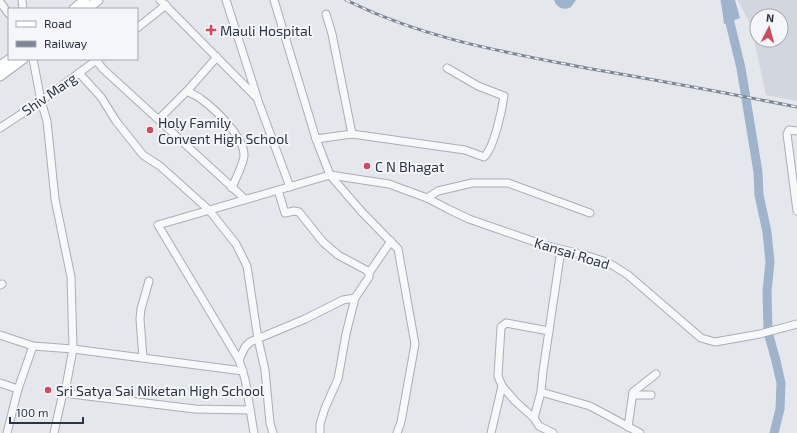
<svg xmlns="http://www.w3.org/2000/svg" width="797" height="433" font-family="'Exo 2',sans-serif">
<style>
.built{fill:#d2d6de;fill-rule:evenodd}
.water{fill:#9fb4cc}
.lines{fill:none;stroke-linecap:round;stroke-linejoin:round}
.river{stroke:#9fb4cc;stroke-width:9}
.minor-casing{stroke:#a9aeb7;stroke-width:9}
.major-casing{stroke:#a3abb8;stroke-width:11}
.minor{stroke:#f7f8fa;stroke-width:7}
.major{stroke:#fff;stroke-width:9}
.rail-casing{stroke:#7d8696;stroke-width:3}
.rail{stroke:#f4f6f9;stroke-width:1.5;stroke-dasharray:4.5;stroke-linecap:butt}
.poi-dot{fill:#d1495b;stroke:#f4f6f9;stroke-width:1.5}
.labels{text-anchor:middle;dominant-baseline:central;stroke-width:4;stroke-linejoin:round;paint-order:stroke}
.poi-label{font-size:14px;fill:#2b3445;stroke:#f4f6f9;text-anchor:start}
.street-label{font-size:14px;fill:#2b3445;stroke:#f4f6f9}
</style>
<rect width="100%" height="100%" fill="#e4e7ec"/>
<path class="built" d="M738 0H797V101L766 95 751 26ZM757 16H781V40H757Z"/>
<g class="water">
<path d="M554 0H576L571 7C564 11 557 8 554 0Z"/>
<path d="M721 0H735L740 18 724 24Z"/>
</g>
<g class="lines">
<path class="river" d="M725 0 731 27 741 68 758 172 759 195 767 232 770 262 767 291 768 332 776 361 781 383 780 409 774 433"/>
<defs>
<g id="minor">
<path d="M22 0 23 9"/>
<path d="M160 0 257 98 290 187"/>
<path d="M226 0 257 97"/>
<path d="M274 0 316 139 330 175 361 211 398 249 415 344 401 422 397 433"/>
<path d="M0 2 9 14"/>
<path d="M326 14 332 34 352 134"/>
<path d="M137 28 166 5"/>
<path d="M217 57 187 91C192 94 197 96 201 99 215 109 244 137 244 155 244 164 235 179 232 188"/>
<path d="M96 60 103 69 245 199"/>
<path d="M79 73 101 97 116 121 143 155 160 166 209 210 236 244 247 266 258 339 265 370 270 423 273 433"/>
<path d="M159 119 187 91"/>
<path d="M0 128 41 101 98 59"/>
<path d="M797 131 789 130 787 134 797 211"/>
<path d="M316 139 352 134 465 150 484 157C494 148 502 110 504 96L478 86 447 68"/>
<path d="M278 190 285 213 294 211 299 212 323 242 338 255 366 270 369 273"/>
<path d="M427 198 438 191 472 183H508L590 213"/>
<path d="M0 285 2 284"/>
<path d="M549 331 506 323 501 327 498 376 502 386 515 401 534 418 539 426 553 433"/>
<path d="M0 335 33 346 73 349 71 277 55 199 47 121 41 101 33 59"/>
<path d="M143 358 140 319 141 309 149 281"/>
<path d="M239 360 245 347 250 342 305 319 343 300 355 298"/>
<path d="M0 383 18 389"/>
<path d="M65 392 71 394 195 409 250 410"/>
<path d="M541 392 590 406 640 433"/>
<path d="M633 395H651"/>
<path d="M534 418 541 392 543 371 561 250"/>
<path d="M628 427 633 392 656 374"/>
<path d="M7 433 18 389 33 346"/>
<path d="M54 433 62 397 65 392 73 349 243 371"/>
<path d="M254 433 245 379 239 360 158 225 330 175 389 184 427 198 448 209 469 219 544 245 585 255 609 263 628 275 701 338 715 342 760 334 797 324"/>
<path d="M320 433V424L325 408 338 379 346 334 355 298 369 277V273L391 241"/>
<path d="M491 433 502 386"/>
</g>
<g id="major">
<path d="M74 9 85 0"/>
<path d="M87 9 98 0"/>
<path d="M0 66 10 59"/>
<path d="M0 76 23 59"/>
</g>
</defs>
<use href="#minor" class="minor-casing"/>
<use href="#major" class="major-casing"/>
<use href="#minor" class="minor"/>
<use href="#major" class="major"/>
<defs>
<path id="rail" d="M346 0C422 38 503 52 586 68 656 80 727 93 797 107"/>
</defs>
<use href="#rail" class="rail-casing"/>
<use href="#rail" class="rail"/>
</g>
<g class="poi-dot">
<path d="M209 24h4v4h4v4h-4v4h-4v-4h-4v-4h4z"/>
<circle cx="150" cy="130" r="4"/>
<circle cx="367" cy="166" r="4"/>
<circle cx="48" cy="390" r="4"/>
</g>
<g class="labels">
<g class="poi-label">
<text x="220" y="30">Mauli Hospital</text>
<text x="158" y="122">Holy Family<tspan x="158" dy="16">Convent High School</tspan></text>
<text x="375" y="166">C N Bhagat</text>
<text x="56" y="390">Sri Satya Sai Niketan High School</text>
</g>
<g class="street-label">
<text transform="translate(49 94) rotate(-35)">Shiv Marg</text>
<text transform="translate(572 253) rotate(17)">Kansai Road</text>
</g>
</g>
<rect x="8" y="8" width="130" height="52" fill="#f4f6f9" stroke="#a4a8b1"/>
<rect x="16" y="21" width="20" height="6" fill="#ffffff" stroke="#a4a8b1"/>
<text x="44" y="28" font-size="12" fill="#2b3445">Road</text>
<rect x="16" y="41" width="20" height="6" fill="#7d8696" stroke="#a4a8b1"/>
<text x="44" y="48" font-size="12" fill="#2b3445">Railway</text>
<g transform="translate(769 28) rotate(6)"><circle r="19" fill="#f4f6f9" stroke="#a4a8b1"/>
<path d="M0-3L7 15L0 10L-7 15Z" fill="#d1495b"/>
<text y="-6" font-size="11" font-weight="bold" text-anchor="middle" fill="#2b3445">N</text>
</g>
<path d="M10 417v6h73v-6" fill="none" stroke="#2b3445" stroke-width="2"/>
<text x="16" y="417" font-size="12" fill="#2b3445" stroke="#f4f6f9" stroke-width="3" paint-order="stroke">100 m</text>
</svg>
